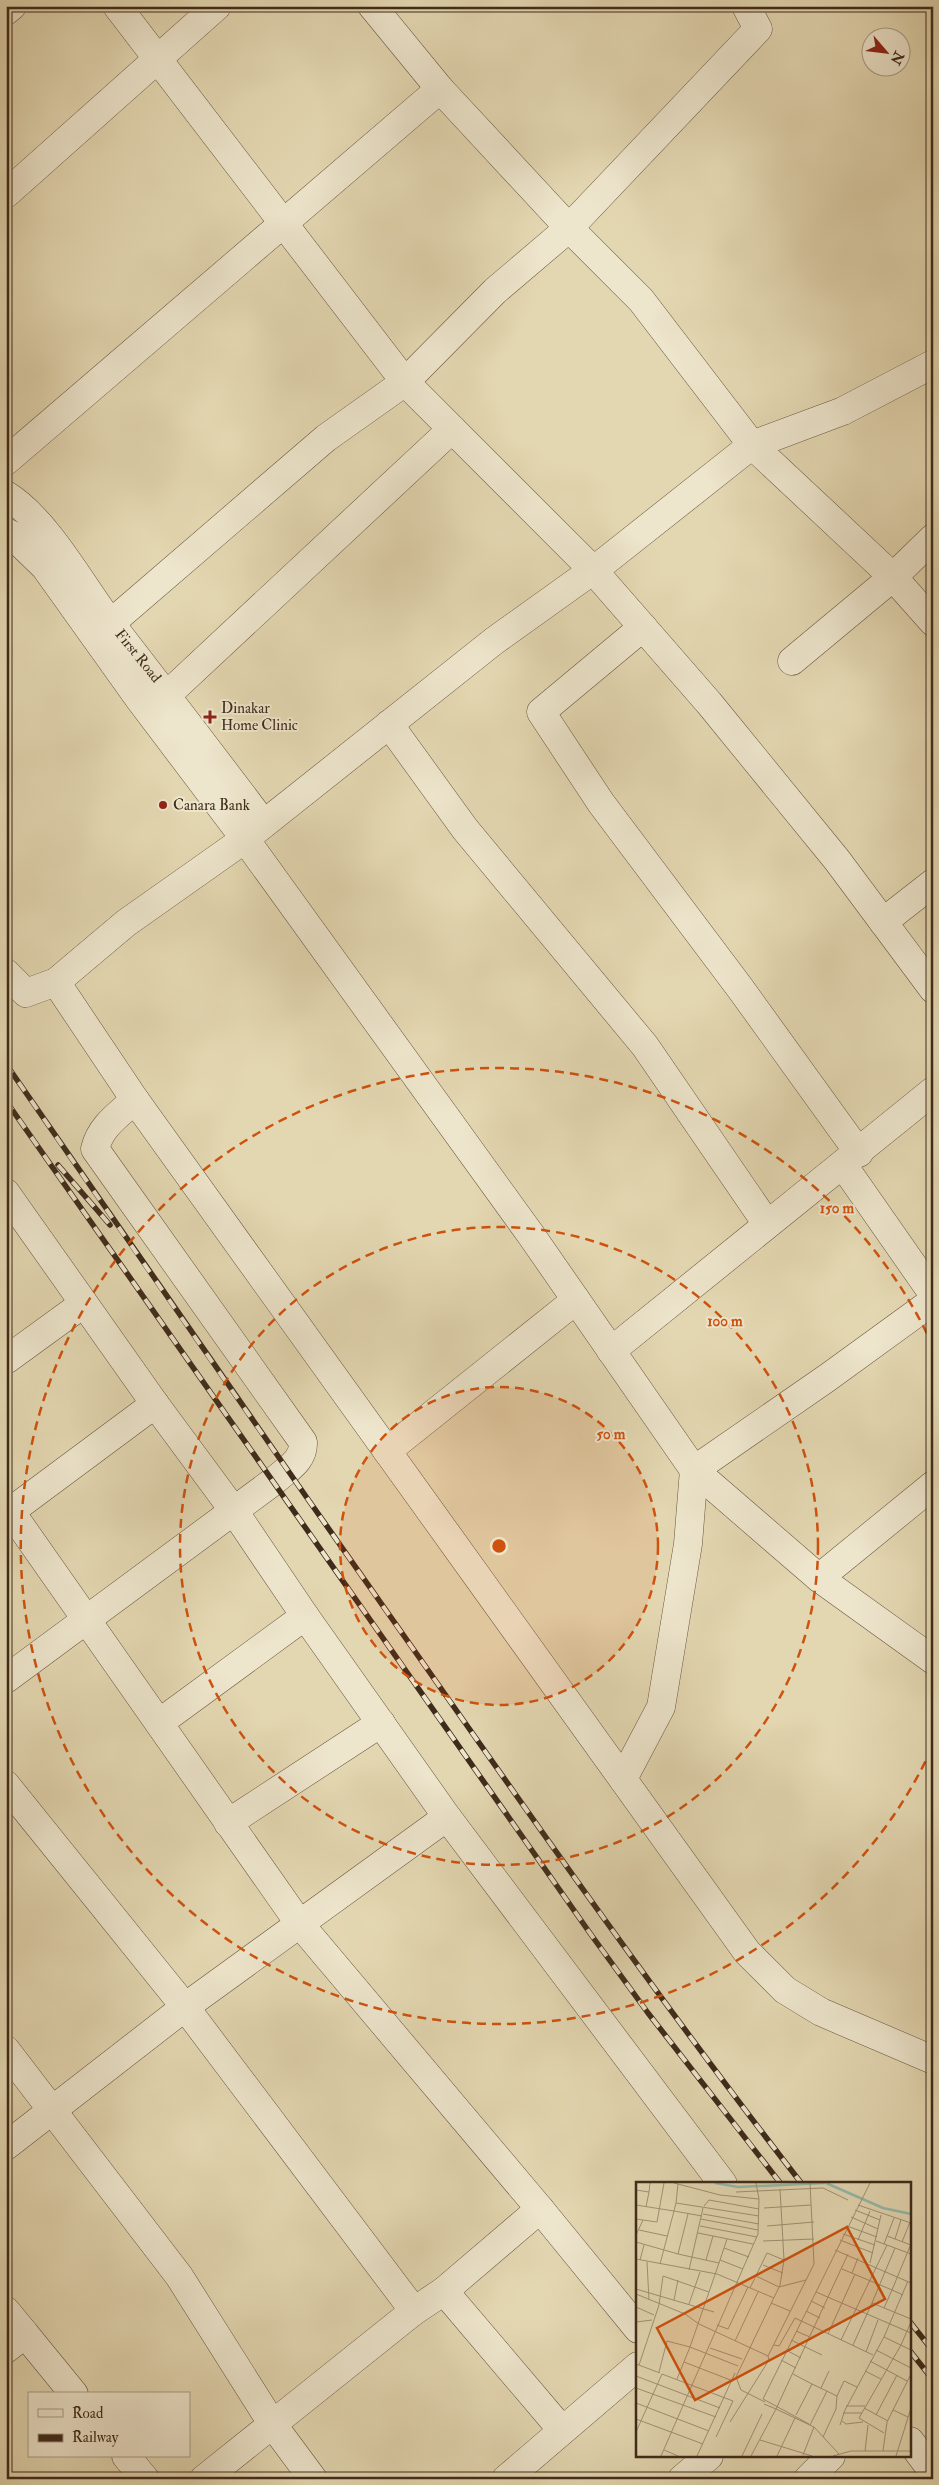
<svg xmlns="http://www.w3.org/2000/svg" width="939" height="2485" font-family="'IM FELL Double Pica',serif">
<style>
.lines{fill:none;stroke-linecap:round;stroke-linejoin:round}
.minor-casing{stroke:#685640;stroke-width:29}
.minor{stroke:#ede5cc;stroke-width:28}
.rail-casing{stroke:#3f2b1b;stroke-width:5.5}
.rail{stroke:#ede5cc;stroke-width:4;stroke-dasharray:11;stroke-linecap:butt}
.ring{fill:none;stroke:#cf520e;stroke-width:2.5;stroke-dasharray:9 6}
.poi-dot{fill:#8f2418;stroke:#ede5cc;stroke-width:2}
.labels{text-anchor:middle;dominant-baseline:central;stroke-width:4;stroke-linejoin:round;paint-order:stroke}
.street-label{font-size:15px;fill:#3f2b1b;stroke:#ede5cc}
.poi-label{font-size:15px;fill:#3f2b1b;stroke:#ede5cc;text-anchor:start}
.inset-river{fill:none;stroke:#95baac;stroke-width:2.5}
.inset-road{fill:none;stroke:#a19275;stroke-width:1}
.view{fill:#cf520e;fill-opacity:0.15;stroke:#cf520e;stroke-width:2.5}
.inset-edge{fill:none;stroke:#3f2b1b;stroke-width:2.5}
.centre{fill:#cf520e;stroke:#ede5cc;stroke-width:2.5}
.ring-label{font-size:15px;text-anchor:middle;font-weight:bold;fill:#cf520e;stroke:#ede5cc;stroke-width:4;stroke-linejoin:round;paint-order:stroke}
</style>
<rect width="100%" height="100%" fill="#e3d7b1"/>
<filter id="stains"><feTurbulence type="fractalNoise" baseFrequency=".004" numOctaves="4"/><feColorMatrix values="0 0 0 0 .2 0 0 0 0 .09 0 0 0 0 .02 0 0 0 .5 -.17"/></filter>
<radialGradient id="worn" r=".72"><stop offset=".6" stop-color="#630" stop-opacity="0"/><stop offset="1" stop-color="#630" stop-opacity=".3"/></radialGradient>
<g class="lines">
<defs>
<g id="minor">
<path d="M117 6 405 382 593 570 709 703 837 860 933 989"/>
<path d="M372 6 440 89 569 228 758 29 746 6"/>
<path d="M6 11 12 6"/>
<path d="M6 194 217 6"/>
<path d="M6 461 440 89"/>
<path d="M6 495C47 520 82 586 111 624 162 690 213 756 263 823"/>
<path d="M6 532 12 535 45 567 140 700 245 839 531 1235 694 1470 819 1578 933 1660"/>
<path d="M111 623 326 438 405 382 495 291 569 228 641 300 752 445 893 577 933 622"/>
<path d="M643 627 541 712 601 803 740 988 859 1153"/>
<path d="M792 661 893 577 933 538"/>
<path d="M168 694 452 429"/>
<path d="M389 724 465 829 645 1046 767 1224"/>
<path d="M883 922 933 883"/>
<path d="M6 973 26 993 56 982 126 923 245 839 494 641 603 563 752 445 843 411 933 364"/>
<path d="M56 982 135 1100 747 1952 785 1990 821 2012 933 2060"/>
<path d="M843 1165 933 1294"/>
<path d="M6 1193 155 1404 234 1511 305 1616 447 1817 723 2184"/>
<path d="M611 1351 933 1091"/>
<path d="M6 1360 83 1304"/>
<path d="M387 1451 576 1300"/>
<path d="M6 1505 299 1923 540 2209 638 2329"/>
<path d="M11 1511 155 1404"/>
<path d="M819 1578 933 1485"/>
<path d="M6 1679 274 1481C287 1469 304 1461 303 1442L95 1149C100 1127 118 1115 135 1100"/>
<path d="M159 1723 305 1616"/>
<path d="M623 1779 661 1707 688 1544 694 1470 827 1378 933 1301"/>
<path d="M6 1785 185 2007 414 2311"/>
<path d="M228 1823 381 1723"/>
<path d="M6 2050 179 2276 273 2425 313 2479"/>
<path d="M6 2146 185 2007 447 1817"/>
<path d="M444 2291 562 2430"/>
<path d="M6 2311 25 2334"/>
<path d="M6 2349 25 2334 74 2394"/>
<path d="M910 2441 933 2472"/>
<path d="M126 2456 145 2479"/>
<path d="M204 2479 414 2311 444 2291 540 2209"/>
<path d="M506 2479 638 2366"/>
<path d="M682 2479 709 2456"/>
<path d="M808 2479 831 2456"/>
</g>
</defs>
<use href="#minor" class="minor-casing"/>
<use href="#minor" class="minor"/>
<defs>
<g id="rail">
<path d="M6 1064C146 1267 286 1469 428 1670 550 1844 672 2017 802 2184"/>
<path d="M6 1101 592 1936 648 2013 781 2184"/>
<path d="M58 1165 110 1225"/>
<path d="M910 2322 933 2351"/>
<path d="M910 2351 933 2380"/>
</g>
</defs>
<use href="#rail" class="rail-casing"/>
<use href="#rail" class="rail"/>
</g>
<circle cx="499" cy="1546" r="159" fill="#cf520e" fill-opacity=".12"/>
<g class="ring">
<circle cx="499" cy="1546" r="159"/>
<circle cx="499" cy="1546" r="319"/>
<path d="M932 1748A478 478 0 1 1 932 1344"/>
</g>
<g class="poi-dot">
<path d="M207.5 709.5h5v5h5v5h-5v5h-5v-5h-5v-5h5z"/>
<circle cx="163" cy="805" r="5"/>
</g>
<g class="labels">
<g class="street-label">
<text transform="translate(138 656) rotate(51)">First Road</text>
</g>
<g class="poi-label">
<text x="221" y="708">Dinakar<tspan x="221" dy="17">Home Clinic</tspan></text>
<text x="173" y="805">Canara Bank</text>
</g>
</g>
<g transform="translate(636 2182)">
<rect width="275" height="275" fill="#e3d7b1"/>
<path class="inset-river" d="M79 1 102 5 189 1M190 1 247 26 275 32"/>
<path class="inset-road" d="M38 1 84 13 123 17M0 8 13 10 14 1M100 10 187 6 212 18M40 21 42 2M0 23 38 29 40 21 123 34M222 23 275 41M68 24 73 18 123 27M10 25 13 10M128 26 175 23M219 28 244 38M67 32 123 42M215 35 242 47M0 37 21 40 28 1M65 37 122 48M64 44 121 55M131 44 178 40M211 44 241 55M3 48 31 54M62 51 117 62M207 52 239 63M0 53 7 38M251 54 275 63M259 57 265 38M204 58 237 71M222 58 234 29M127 59 178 57M240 59 259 66 236 121 275 137M0 60 42 72 52 32M266 60 274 40M248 62 258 36M88 66 113 75M259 66 275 72M199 68 275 101M42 72 83 81 54 165 102 184M0 77 81 92 138 116M4 78 8 63M70 78 77 54M84 78 107 87M11 80 13 118M83 81 91 57M234 81 245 33M24 82 38 29 66 34M127 83 147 91M206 87 256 108 275 62M53 88 67 26M216 91 222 76M120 94 143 105 170 98M272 99 248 155 275 168M114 106 131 71 148 78M0 107 78 130M180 110 275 151M0 112 49 132 63 142 132 174M38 118 42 98M175 119 189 126M135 121 154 129M53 122 64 90M0 125 18 133M248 126 256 108 267 113M170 129 184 136M0 140 16 138M81 143 92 147 112 105M160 149 174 155M192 152 219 92M155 158 186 173M205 158 251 63M99 159 122 110M138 163 143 164 159 136 237 173M217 163 236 121M74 166 106 177M150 168 165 176M240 168 275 186M230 170 242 138M145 178 160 186M234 179 271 199M48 180 97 199M0 182 24 191M3 183 23 123 27 94 73 110M229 189 245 197M23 190 31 159 54 165 41 197M157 192 176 202 160 233M0 194 84 226M176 202 201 214 200 227 187 255M0 206 80 235M185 206 193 189M201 214 208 199 221 205M129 220 105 208 100 195 144 103 148 78 144 7M0 221 73 249M128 222 140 227 212 72M210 224H229M228 226 252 239M257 228 272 235M207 231H226M240 233 261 193M0 237 67 262M206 239 210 242 227 240M94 240 133 178 132 174 178 82 174 1M173 242 127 217 234 1M174 243 191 209M204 243 209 228 248 155M0 250 26 192 97 219 80 255M248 251 223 236 265 163 275 140M124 258 176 274M28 268 42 274M229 269 232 243M247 269 251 240 275 192M167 273 178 245M25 274 122 52 123 17 120 1M61 274 99 191M106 274 126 232M115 274 140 227 178 245 203 272M141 274 159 236M197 274 215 269H275M260 274 275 226"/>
<path class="view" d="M211 45 249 117 59 218 21 146Z"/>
<rect width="275" height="275" class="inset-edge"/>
</g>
<circle cx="499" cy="1546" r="8" class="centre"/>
<g class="ring-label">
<text x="837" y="1213">150 m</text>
<text x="725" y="1326">100 m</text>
<text x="611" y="1439">50 m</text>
</g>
<rect width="939" height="2485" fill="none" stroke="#e3d7b1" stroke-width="25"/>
<rect x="8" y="8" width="924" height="2470" fill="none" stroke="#3f2b1b" stroke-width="2.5"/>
<rect x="12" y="12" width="914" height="2460" fill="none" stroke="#3f2b1b"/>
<rect x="28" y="2392" width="162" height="65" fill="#ede5cc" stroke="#a79b85"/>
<rect x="38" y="2409" width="25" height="8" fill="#ede5cc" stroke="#a79b85"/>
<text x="72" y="2418" font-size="15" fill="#3f2b1b">Road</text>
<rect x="38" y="2434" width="25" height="8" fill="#3f2b1b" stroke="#a79b85"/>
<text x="72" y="2442" font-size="15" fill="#3f2b1b">Railway</text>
<g transform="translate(886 52) rotate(118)"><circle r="24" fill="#ede5cc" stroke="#a79b85"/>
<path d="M0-4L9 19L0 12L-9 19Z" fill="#8f2418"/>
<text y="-8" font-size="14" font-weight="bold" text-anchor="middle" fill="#3f2b1b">N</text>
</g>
<rect width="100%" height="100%" filter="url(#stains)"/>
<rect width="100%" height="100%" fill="url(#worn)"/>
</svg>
